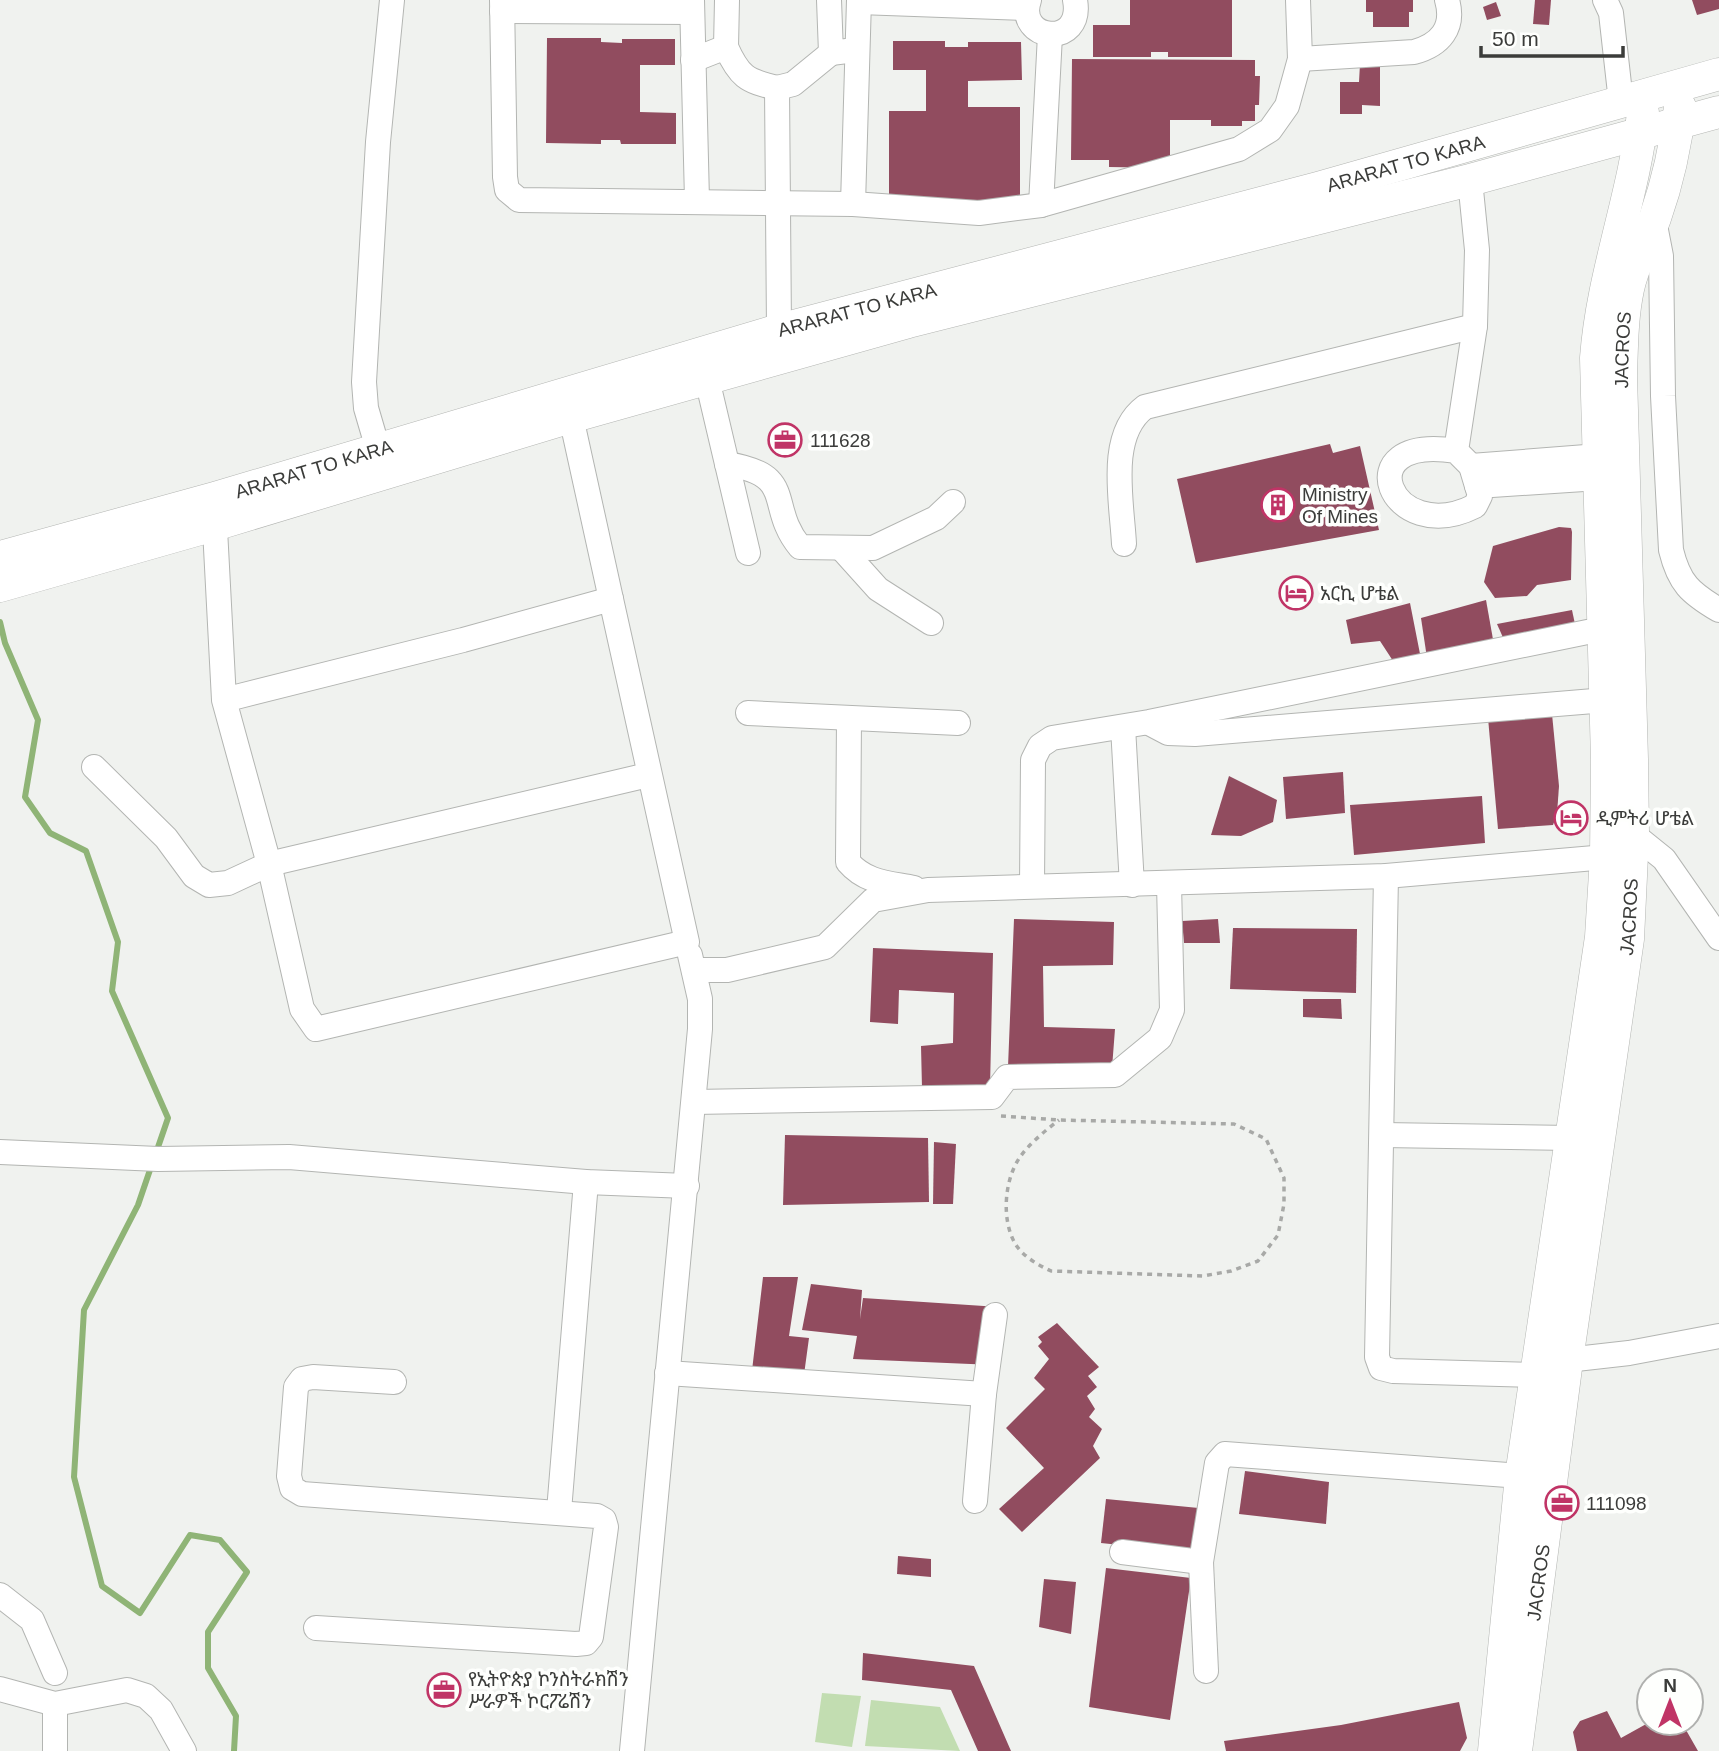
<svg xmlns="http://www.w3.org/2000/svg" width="1719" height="1751" font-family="Arial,'Noto Sans Ethiopic',sans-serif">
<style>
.green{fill:#c2ddb1}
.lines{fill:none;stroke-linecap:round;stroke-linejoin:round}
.stream{stroke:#8fb476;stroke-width:6}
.building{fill:#914c5f}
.minor-casing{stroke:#b3b5b2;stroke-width:26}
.major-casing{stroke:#b3b5b2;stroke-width:33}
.path{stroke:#a8a9a7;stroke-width:3.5;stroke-dasharray:5 5;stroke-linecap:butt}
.minor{stroke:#fff;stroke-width:24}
.major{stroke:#fff;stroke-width:32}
.labels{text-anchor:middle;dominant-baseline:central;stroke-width:7;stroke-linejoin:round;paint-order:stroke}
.street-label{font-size:19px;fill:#3b3c3a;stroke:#fefffd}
.poi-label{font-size:19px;fill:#3b3c3a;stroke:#fefffd;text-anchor:start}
</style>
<rect width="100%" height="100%" fill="#f0f2ef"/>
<g class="green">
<path d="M822 1693 861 1696 852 1747 815 1742Z"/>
<path d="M871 1700 940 1707 960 1751 865 1746Z"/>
</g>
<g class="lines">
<g class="stream">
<path d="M0 622 5 643 38 720 25 797 50 833 86 851 118 942 112 991 168 1118 156 1153"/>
<path d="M152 1164 138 1205 84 1310 74 1477 102 1586 140 1613 190 1535 220 1540 247 1572 208 1632V1668L236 1716 234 1751"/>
</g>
</g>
<g class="building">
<path d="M1130 0H1232V57H1168V52H1151V57H1093V25H1130Z"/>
<path d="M1366 0H1413V12H1409V27H1373V12H1366Z"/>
<path d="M1535 0H1551L1549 25 1533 24Z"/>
<path d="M1692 0H1719V9L1697 15Z"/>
<path d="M1496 2 1501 16 1487 20 1483 7Z"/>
<path d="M547 38H601V42L622 43V39H675V65H640V112L676 113V144H621L620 140H601V144L546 143Z"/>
<path d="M893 41H945V47H968V42H1021L1022 80 968 81V107H1020V202L889 203V111H926V70H893Z"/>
<path d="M1072 59 1255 60V76H1260L1259 105H1255V121H1242V126H1211V120H1170V168L1109 167V160H1071Z"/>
<path d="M1360 64 1380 65V106L1362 105V114H1340V82H1359Z"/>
<path d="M1330 444 1333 453 1360 446 1379 530 1196 563 1177 479Z"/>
<path d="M1559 527 1571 528 1572 532 1571 580 1537 585 1527 596 1495 598 1484 582 1493 546Z"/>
<path d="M1486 600 1494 645 1427 658 1421 618Z"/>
<path d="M1410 603 1421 659 1395 664 1380 641 1351 644 1346 620Z"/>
<path d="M1572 610 1576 629 1505 642 1497 624Z"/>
<path d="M1552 714 1559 786 1557 814 1553 825 1498 829 1488 718Z"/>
<path d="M1343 772 1345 813 1286 819 1283 777Z"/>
<path d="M1229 776 1277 800 1273 822 1241 836 1211 835Z"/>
<path d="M1482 796 1485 843 1354 855 1350 805Z"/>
<path d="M1014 919 1114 922 1113 965 1043 966 1044 1027 1115 1029 1112 1068 1008 1067Z"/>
<path d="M1218 919 1220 943H1184L1182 921Z"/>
<path d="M1233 928 1357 929 1356 993 1230 989Z"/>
<path d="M873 948 993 953 990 1088H922L921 1046 953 1043 954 993 899 990 898 1024 870 1022Z"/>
<path d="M1303 999H1341L1342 1019 1303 1017Z"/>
<path d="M785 1135 928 1138 929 1202 783 1205Z"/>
<path d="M934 1142 956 1144 953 1204H933Z"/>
<path d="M763 1277H798L789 1336 809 1338 803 1382 751 1379Z"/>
<path d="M811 1284 862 1290 860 1319 863 1298 999 1307 994 1365 853 1359 857 1336 802 1330Z"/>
<path d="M1057 1323 1099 1367 1088 1376 1097 1387 1087 1396 1095 1409 1089 1417 1102 1429 1093 1446 1100 1458 1022 1532 999 1509 1044 1468 1006 1428 1045 1389 1034 1378 1049 1359 1038 1346 1042 1342 1038 1337Z"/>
<path d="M1245 1471 1329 1482 1326 1524 1239 1514Z"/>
<path d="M1106 1499 1209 1509 1205 1554 1101 1543Z"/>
<path d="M898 1556 931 1559V1577L897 1574Z"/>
<path d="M1106 1568 1191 1578 1170 1720 1089 1707Z"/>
<path d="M1044 1579 1076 1582 1071 1634 1039 1627Z"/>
<path d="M863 1653 974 1666 1011 1751H978L951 1690 862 1680Z"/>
<path d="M1459 1702 1467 1738 1460 1751H1226L1224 1741 1341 1725Z"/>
<path d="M1607 1711 1621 1738 1648 1723H1682L1698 1751H1577L1573 1732 1580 1721Z"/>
</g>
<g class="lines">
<defs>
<g id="minor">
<path d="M502 0 505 177 507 190 519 200 853 204 979 213 1041 205 1239 149 1270 130 1287 106 1300 59 1298 0"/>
<path d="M692 0 697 200"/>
<path d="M829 0 831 53 847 51"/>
<path d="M1029 0C1015 41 1084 49 1075 0"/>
<path d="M1605 0 1611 13 1621 102"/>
<path d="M859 2 1027 8"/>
<path d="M502 11 692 12"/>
<path d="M726 47C739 76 746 81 777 88"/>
<path d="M1300 59 1414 52C1440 45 1455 28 1447 0"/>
<path d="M693 60 726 47 727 0"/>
<path d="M853 204 859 0"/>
<path d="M1041 205 1050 35"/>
<path d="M1654 220 1661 256 1663 396 1671 550C1679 583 1690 593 1719 610"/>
<path d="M783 346 779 330 777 88 793 84 831 53"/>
<path d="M707 379 748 553"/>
<path d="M571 417 611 599"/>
<path d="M378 449 366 408 364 382 378 142 392 0"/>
<path d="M1456 451C1344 433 1390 549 1475 506L1480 496 1471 466 1456 451 1475 326"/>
<path d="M727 464C798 475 766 506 800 547L873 548 936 518 953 502"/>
<path d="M1471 466 1599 456"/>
<path d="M1477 486 1599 478"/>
<path d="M214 510 224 700 269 864 302 1009 316 1029 687 942 611 599 463 640 224 700"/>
<path d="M1124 544C1122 502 1107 435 1145 407L1475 326 1477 250 1470 180"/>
<path d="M842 549 878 589 931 623"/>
<path d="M748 713 958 723"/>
<path d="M849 718 848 862C866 883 889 883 914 888"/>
<path d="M1149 723 1168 733 1195 734 1606 700"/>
<path d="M1123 727 1132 885"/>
<path d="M94 767 166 838 194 876 209 885 228 883 269 864 648 775"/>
<path d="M1633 834 1664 859 1719 938"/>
<path d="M1386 876 1377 1357 1381 1368 1393 1371 1535 1375"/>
<path d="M1032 886 1033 760 1040 746 1052 738 1149 722 1602 629"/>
<path d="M694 970H727L825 947 873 900 928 890 1386 876 1606 857"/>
<path d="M694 1102 992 1097 1007 1077 1115 1075 1160 1038 1172 1010 1169 884"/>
<path d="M1383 1135 1570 1138"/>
<path d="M0 1152 158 1159 289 1157 586 1182 687 1186"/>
<path d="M1567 1360 1629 1353 1719 1336"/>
<path d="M667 1373 984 1394"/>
<path d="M975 1501 984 1394 995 1315"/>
<path d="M559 1511 586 1182"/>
<path d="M1122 1552 1201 1562 1217 1463 1225 1454 1521 1476"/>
<path d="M1201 1562 1206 1671"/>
<path d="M0 1595 32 1620 55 1673"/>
<path d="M316 1628 576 1644 586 1643 591 1637 606 1527 604 1520 597 1516 302 1494 292 1488 289 1476 296 1387 302 1379 313 1377 394 1382"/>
<path d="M0 1689 55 1704 127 1690 146 1696 161 1710 184 1751"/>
<path d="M55 1751V1704"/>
<path d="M632 1751 700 1029V999L690 955"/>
</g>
<g id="major">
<path id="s1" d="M0 557 215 498 779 330 1318 188 1719 74"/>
<path d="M0 586 214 525 571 417 908 322 1470 180 1719 112"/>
<path d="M1494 1751 1521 1476 1601 937 1606 857 1607 759 1596 358C1602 275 1634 196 1643 113"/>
<path id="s2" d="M1516 1751 1567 1360 1628 939 1633 834 1632 759 1621 376C1622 347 1622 317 1628 289 1633 264 1646 242 1655 218 1668 181 1676 145 1680 107"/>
</g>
</defs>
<use href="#minor" class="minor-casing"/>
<use href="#major" class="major-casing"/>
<path class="path" d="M1001 1116 1059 1120 1234 1124 1266 1139 1284 1178V1204L1278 1235 1258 1261 1231 1271 1203 1276 1051 1271C1038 1265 1024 1257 1016 1245 1001 1221 1004 1180 1020 1157 1030 1143 1046 1130 1059 1120"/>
<use href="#minor" class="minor"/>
<use href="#major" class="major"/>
</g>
<defs>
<symbol id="office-ring" viewBox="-11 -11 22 22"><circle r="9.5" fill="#fefffd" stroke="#c03466" stroke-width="1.5"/><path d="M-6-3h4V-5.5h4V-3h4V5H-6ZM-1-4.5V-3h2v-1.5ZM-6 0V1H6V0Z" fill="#c03466"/></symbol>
<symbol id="building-ring" viewBox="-11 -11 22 22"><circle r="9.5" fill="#fefffd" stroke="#c03466" stroke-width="1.5"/><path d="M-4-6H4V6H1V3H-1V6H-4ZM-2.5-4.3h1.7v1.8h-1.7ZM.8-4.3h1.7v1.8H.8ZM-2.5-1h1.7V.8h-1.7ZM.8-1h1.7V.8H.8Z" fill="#c03466"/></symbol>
<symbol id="hotel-ring" viewBox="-11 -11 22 22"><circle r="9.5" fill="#fefffd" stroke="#c03466" stroke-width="1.5"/><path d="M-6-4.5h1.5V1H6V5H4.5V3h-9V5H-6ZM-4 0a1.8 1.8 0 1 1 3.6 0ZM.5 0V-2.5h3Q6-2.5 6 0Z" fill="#c03466"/></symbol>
</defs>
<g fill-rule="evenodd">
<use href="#office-ring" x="766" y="421" width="38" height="38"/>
<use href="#building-ring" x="1259" y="486" width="38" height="38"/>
<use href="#hotel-ring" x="1277" y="574" width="38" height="38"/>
<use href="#hotel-ring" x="1552" y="799" width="38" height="38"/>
<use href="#office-ring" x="1543" y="1484" width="38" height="38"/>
<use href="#office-ring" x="425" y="1671" width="38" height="38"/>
</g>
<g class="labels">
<g class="street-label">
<text stroke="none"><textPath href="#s1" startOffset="1460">ARARAT TO KARA</textPath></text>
<text stroke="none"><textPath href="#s1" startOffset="892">ARARAT TO KARA</textPath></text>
<text stroke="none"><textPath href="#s2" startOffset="1409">JACROS</textPath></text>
<text stroke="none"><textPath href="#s1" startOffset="326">ARARAT TO KARA</textPath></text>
<text stroke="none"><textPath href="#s2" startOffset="842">JACROS</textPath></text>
<text stroke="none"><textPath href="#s2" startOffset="170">JACROS</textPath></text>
</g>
<g class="poi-label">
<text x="810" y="440">111628</text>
<text x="1302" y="494">Ministry<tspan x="1302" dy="22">Of Mines</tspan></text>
<text x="1320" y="593">አርኪ ሆቴል</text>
<text x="1596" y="818">ዲምትሪ ሆቴል</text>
<text x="1586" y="1503">111098</text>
<text x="468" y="1679">የኢትዮጵያ ኮንስትራክሽን<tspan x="468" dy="22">ሥራዎች ኮርፖሬሽን</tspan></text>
</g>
</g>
<g transform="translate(1670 1702)"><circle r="33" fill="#fefffd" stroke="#b0b1af" stroke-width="2"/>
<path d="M0-5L12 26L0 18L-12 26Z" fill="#c03466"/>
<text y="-10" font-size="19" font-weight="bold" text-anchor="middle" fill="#3b3c3a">N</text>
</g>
<path d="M1481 46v10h142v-10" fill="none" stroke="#3b3c3a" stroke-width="3.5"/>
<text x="1492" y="46" font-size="21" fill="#3b3c3a" stroke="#fefffd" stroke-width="5" paint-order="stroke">50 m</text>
</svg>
